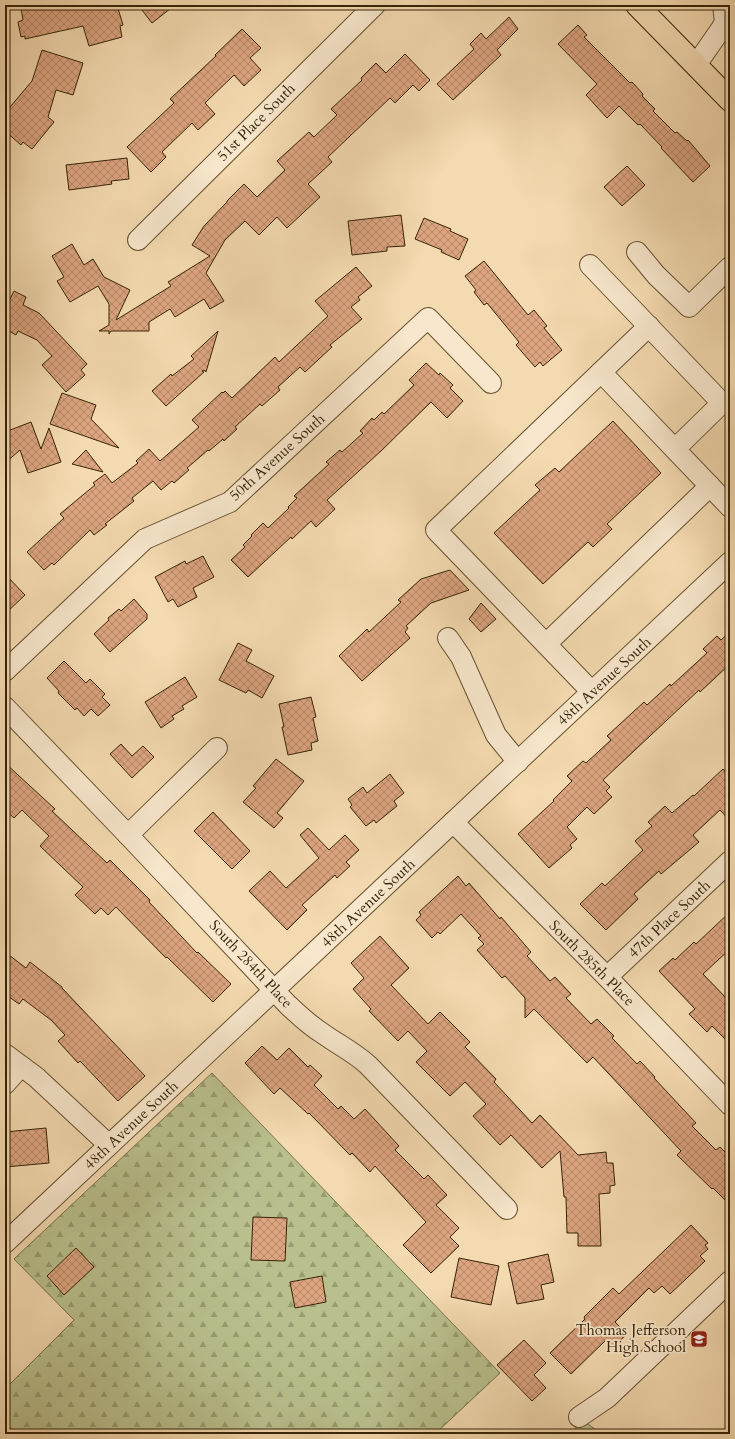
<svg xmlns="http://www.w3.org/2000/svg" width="735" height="1439" font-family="Cardo,serif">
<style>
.forest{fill:url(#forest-firs);stroke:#78724a}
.building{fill:url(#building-cross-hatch);stroke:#362307}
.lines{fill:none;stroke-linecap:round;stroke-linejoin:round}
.minor-casing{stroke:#665131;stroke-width:22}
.major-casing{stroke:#362307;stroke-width:24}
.minor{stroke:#f8e7cc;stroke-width:20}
.major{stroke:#f4dab0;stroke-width:22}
.labels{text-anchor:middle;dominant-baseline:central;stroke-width:3.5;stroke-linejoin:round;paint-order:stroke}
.street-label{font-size:15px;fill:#362307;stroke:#f8e7cc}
.poi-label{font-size:15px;fill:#362307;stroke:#f8e7cc;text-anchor:end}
</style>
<defs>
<pattern id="forest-firs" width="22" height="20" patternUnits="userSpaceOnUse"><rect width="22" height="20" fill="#b9c08d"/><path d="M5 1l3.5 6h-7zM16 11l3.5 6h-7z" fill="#979c71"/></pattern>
<pattern id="building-cross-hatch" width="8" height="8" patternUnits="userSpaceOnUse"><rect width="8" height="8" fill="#dca580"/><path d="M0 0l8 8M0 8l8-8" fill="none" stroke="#b38667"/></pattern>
</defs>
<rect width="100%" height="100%" fill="#f4dab0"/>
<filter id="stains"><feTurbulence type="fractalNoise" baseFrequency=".005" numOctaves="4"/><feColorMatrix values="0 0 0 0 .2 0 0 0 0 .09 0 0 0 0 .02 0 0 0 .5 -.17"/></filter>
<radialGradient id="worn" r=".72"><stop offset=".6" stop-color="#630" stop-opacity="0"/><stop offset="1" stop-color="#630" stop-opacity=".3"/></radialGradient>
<g class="forest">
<path d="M212 1073 500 1373 435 1434H16L5 1422V1389L74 1320 14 1259Z"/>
<path d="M579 1417 601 1434H574Z"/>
</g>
<g class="building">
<path d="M28 5H117L123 25 120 26 122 37 89 46 83 26 25 39V36L21 37 18 22 23 20 21 8Z"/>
<path d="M138 5H175L152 23Z"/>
<path d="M509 17 518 29 497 50 501 55 453 100 437 84 474 49 470 44 481 33 486 39Z"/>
<path d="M578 25 587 35 584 37 630 83 632 82 643 94 642 96 655 109 653 111 675 133 677 132 687 141 688 140 710 166 693 182 661 148 662 147 640 124 638 125 619 106 607 118 586 95 597 84 558 44Z"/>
<path d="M242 29 261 48 250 58 261 70 244 86 234 75 205 103 215 114 198 130 192 123 162 152 166 157 151 172 127 147 174 103 170 99 216 56 215 55Z"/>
<path d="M42 50 83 63 73 95 56 90 48 117 54 122 32 149 23 142 21 145 5 131V113L32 81Z"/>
<path d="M405 54 430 80 419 91 413 85 395 103 390 98 328 157 332 162 308 184 320 197 287 228 277 217 259 235 245 221 225 240 206 273 224 301 210 309 204 299 175 317 170 309 149 322V331H111L109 334V331H99L109 325V304L98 286 70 302 57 281 64 277 52 256 72 244 84 265 93 259 104 277 130 290 116 320 171 286 168 282 210 256 192 245 204 226 227 202V201L244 184 257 197 285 170 277 161 309 132 314 137 337 115 331 109 362 80 361 78 376 63 386 73Z"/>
<path d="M127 158 129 179 111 181 112 184 69 190 66 165Z"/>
<path d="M627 166 645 185 622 206 604 187Z"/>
<path d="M401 215 405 246 387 247V251L352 255 348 221Z"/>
<path d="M424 218 451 229 450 231 468 239 459 260 441 252 442 250 415 239Z"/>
<path d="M484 261 528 315 534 310 547 326 544 328 562 350 543 366 540 362 535 367 516 345 519 342 487 303 484 305 474 292 476 290 465 276Z"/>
<path d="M356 267 372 286 358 297 360 300 351 307 362 319 330 345 332 347 305 372 300 367 278 387 280 390 262 406 260 404 235 427 237 429 224 441 223 439 209 451 208 450 187 468 189 470 174 483 172 481 161 490 153 481 132 498 134 501 105 524 107 525 94 535 90 530 54 565 52 563 44 570 27 552 64 518 60 514 95 485 93 483 105 474 112 483 138 463 136 461 149 449 160 461 199 427 192 420 222 392 223 393 225 391 232 398 275 357 279 362 328 316 315 301Z"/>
<path d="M14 291 26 297 23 305 39 313 87 364 81 370 85 375 66 392 42 365 52 356 37 340 18 331 16 335 5 329V297L10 299Z"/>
<path d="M218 331 206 372 204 370 202 371 204 372 166 406 152 391 171 374 172 376 194 359 191 356Z"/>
<path d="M426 363 439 375 440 373 453 385 450 388 463 401 447 418 431 402 381 451 327 500 335 509 316 527 311 521 292 539 291 537 248 577 231 560 245 547 243 545 252 536 251 535 263 523 268 528 289 508 288 507 297 498 294 496 329 464 326 462 340 450 342 452 363 433 360 431 372 418 374 420 382 412 384 414 414 385 409 380Z"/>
<path d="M62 393 96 405 91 419 119 448 50 424Z"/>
<path d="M613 421 661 473 607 524 612 529 593 547 588 542 543 584 494 533 540 490 535 485 555 468 559 472Z"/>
<path d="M31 422 41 449 49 428 61 462 28 473 20 450 5 463V432Z"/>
<path d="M86 450 103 472 72 464Z"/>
<path d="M203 556 214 577 193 588 197 597 178 607 173 599 168 602 155 577 185 561 186 564Z"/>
<path d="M450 570 469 590 431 603 406 626 408 628 405 632 410 638 362 681 339 656 367 629 369 632 401 602 398 600 421 579Z"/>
<path d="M5 574 25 595 5 614Z"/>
<path d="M134 599 147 614V619L110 652 94 634 109 620 108 618 119 609 121 611Z"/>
<path d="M481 603 496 619 481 632 469 619Z"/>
<path d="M730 632V664L700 692 699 690 603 780 610 787 606 791 612 797 594 814 587 807 567 827 577 839 570 845 572 848 549 868 518 834 554 801 553 800 572 781 567 776 583 761 586 763 611 740 607 736 644 702 647 705 670 684 671 686 707 653 703 649 717 636 721 640Z"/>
<path d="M238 643 252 650 246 661 274 676 262 698 248 690 246 693 219 680Z"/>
<path d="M64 661 86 683 90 679 105 694 102 697 110 705 98 716 91 709 84 716 77 708 75 710 58 693 59 691 47 678Z"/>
<path d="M185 677 197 697 182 706 184 709 172 716 174 719 161 728 145 702Z"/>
<path d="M311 697 316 717 313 718 318 741 311 743 312 750 288 755 282 727H284L279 704Z"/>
<path d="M121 744 132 756 143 746 154 757 132 778 110 754Z"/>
<path d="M276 759 304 781 277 813 283 818 274 828 243 802 256 788 253 786Z"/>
<path d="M5 763 55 809 52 811 107 863 110 860 150 900 149 902 197 953 198 952 231 984 213 1002 167 957 166 958 116 907 108 915 101 908 95 914 75 895 83 887 40 846 49 836 22 810 14 818 5 810Z"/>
<path d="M723 769 730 777V821L720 810 693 835 699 842 661 874 659 871 634 894 638 899 606 930 580 904 602 883 605 886 643 850 635 841 652 826 648 822 665 806 672 813 693 795 694 796Z"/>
<path d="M390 774 404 793 394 801 397 806 376 823 374 820 366 826 350 807 352 805 348 799 363 787 367 793Z"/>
<path d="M213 812 250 851 232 869 194 831Z"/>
<path d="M308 828 329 850 345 835 359 850 346 862 350 866 337 878 335 875 302 905 307 910 287 930 249 891 270 871 286 888 319 858 300 835Z"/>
<path d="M458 876 466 886 469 883 500 919 501 917 531 952 527 956 550 981 555 977 571 994 566 998 591 1024 597 1019 614 1036 612 1038 637 1064 640 1061 655 1077 654 1078 696 1123 692 1126 716 1150 720 1147 730 1157V1205L713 1188 712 1189 677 1155 681 1151 593 1057 587 1063 534 1009 525 1018V998L505 976 502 978 477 950 484 944 478 938 481 936 461 914 440 934 438 932 432 938 416 920 421 915 419 912Z"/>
<path d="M730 912V949L703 974 730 1002V1044L712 1026 707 1032 689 1014 695 1009 659 971 673 958 675 960 694 942 696 944Z"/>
<path d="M380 936 409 968 391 985 428 1024 440 1012 470 1042 465 1047 496 1079 494 1082 532 1123 540 1115 578 1155 606 1152 607 1163H613L615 1185 610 1186V1193L599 1194 601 1246H578V1233H567L566 1197H564L560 1151 542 1168 511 1135 500 1145 473 1116 486 1104 465 1082 450 1096 416 1062 427 1051 408 1031 398 1041 369 1011 371 1009 353 989 364 978 351 963Z"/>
<path d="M5 952 26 968 30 962 62 987V988L145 1076 118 1101 80 1061 78 1063 58 1041 65 1035 51 1020 23 999 19 1004 5 994Z"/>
<path d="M262 1046 277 1060 289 1048 308 1067 310 1065 322 1076 314 1085 338 1109 341 1106 354 1119 365 1109 399 1146 395 1150 424 1179 428 1175 447 1195 436 1205 459 1228 450 1237 459 1246 431 1273 403 1245 426 1222 375 1166 370 1172 352 1153 350 1155 309 1113 308 1114 280 1088 274 1094 245 1063Z"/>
<path d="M46 1128 49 1163 5 1167V1132Z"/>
<path d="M253 1217 287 1218 285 1261 251 1260Z"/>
<path d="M691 1225 708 1243 705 1245 708 1249 700 1256 705 1261 670 1294 662 1286 654 1293 649 1288 615 1322 627 1334 613 1347 606 1340 571 1374 550 1353 585 1319 584 1317 613 1288 619 1294Z"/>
<path d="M76 1248 94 1267 64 1295 47 1276Z"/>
<path d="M548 1254 554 1282 541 1285 544 1299 517 1304 508 1263Z"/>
<path d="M459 1258 499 1266 491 1305 451 1297Z"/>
<path d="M322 1276 326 1302 295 1308 290 1282Z"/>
<path d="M524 1340 546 1363 534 1375 546 1388 532 1401 497 1365Z"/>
</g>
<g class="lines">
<defs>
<g id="minor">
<path d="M696 65 721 29 725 22 723 5"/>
<path d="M138 240 375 5"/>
<path d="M637 252 656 275 689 307 730 267"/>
<path d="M590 265 722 403 675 449"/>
<path d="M601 372 649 326"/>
<path d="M448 638 461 657 496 735 518 762"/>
<path d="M546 644 710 486"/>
<path d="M5 671 145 539 230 502 428 318 491 383"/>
<path d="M592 692 436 530 601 372 730 507"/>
<path d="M5 707 128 835 288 1005C299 1015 309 1025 322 1033 337 1044 354 1052 368 1065L507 1209"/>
<path d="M453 822 607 977 730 1105"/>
<path d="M128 835 217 748"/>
<path d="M607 977 730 861"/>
<path d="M5 1054 36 1077 109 1145"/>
<path d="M5 1084 21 1066"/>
<path d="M5 1243 730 562"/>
<path d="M579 1417 607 1398 730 1281"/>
</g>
<path id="major" d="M637 5 730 100"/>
</defs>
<use href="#minor" class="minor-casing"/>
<use href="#major" class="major-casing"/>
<use href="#minor" class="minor"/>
<use href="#major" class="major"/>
</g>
<defs>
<symbol id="school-square" viewBox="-11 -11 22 22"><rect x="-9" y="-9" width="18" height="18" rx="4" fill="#8f2418" stroke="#f8e7cc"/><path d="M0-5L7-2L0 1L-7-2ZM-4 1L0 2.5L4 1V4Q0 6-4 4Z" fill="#fff"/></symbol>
</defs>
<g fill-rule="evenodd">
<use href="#school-square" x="689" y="1329" width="20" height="20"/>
</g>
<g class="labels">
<g class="street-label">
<text transform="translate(256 122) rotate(-45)">51st Place South</text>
<text transform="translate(277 457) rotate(-42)">50th Avenue South</text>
<text transform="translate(604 681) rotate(-43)">48th Avenue South</text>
<text transform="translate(368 903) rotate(-43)">48th Avenue South</text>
<text transform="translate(669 919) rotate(-43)">47th Place South</text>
<text transform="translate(592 963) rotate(45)">South 285th Place</text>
<text transform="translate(251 964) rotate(47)">South 284th Place</text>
<text transform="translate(131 1125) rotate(-43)">48th Avenue South</text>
</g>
<g class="poi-label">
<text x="686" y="1330">Thomas Jefferson<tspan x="686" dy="17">High School</tspan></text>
</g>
</g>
<rect width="735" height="1439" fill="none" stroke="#f4dab0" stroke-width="20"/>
<rect x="6" y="6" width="723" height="1427" fill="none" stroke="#362307" stroke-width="2"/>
<rect x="10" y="10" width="715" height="1419" fill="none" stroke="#362307"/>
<rect width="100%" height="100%" filter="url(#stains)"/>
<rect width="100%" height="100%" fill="url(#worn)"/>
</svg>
